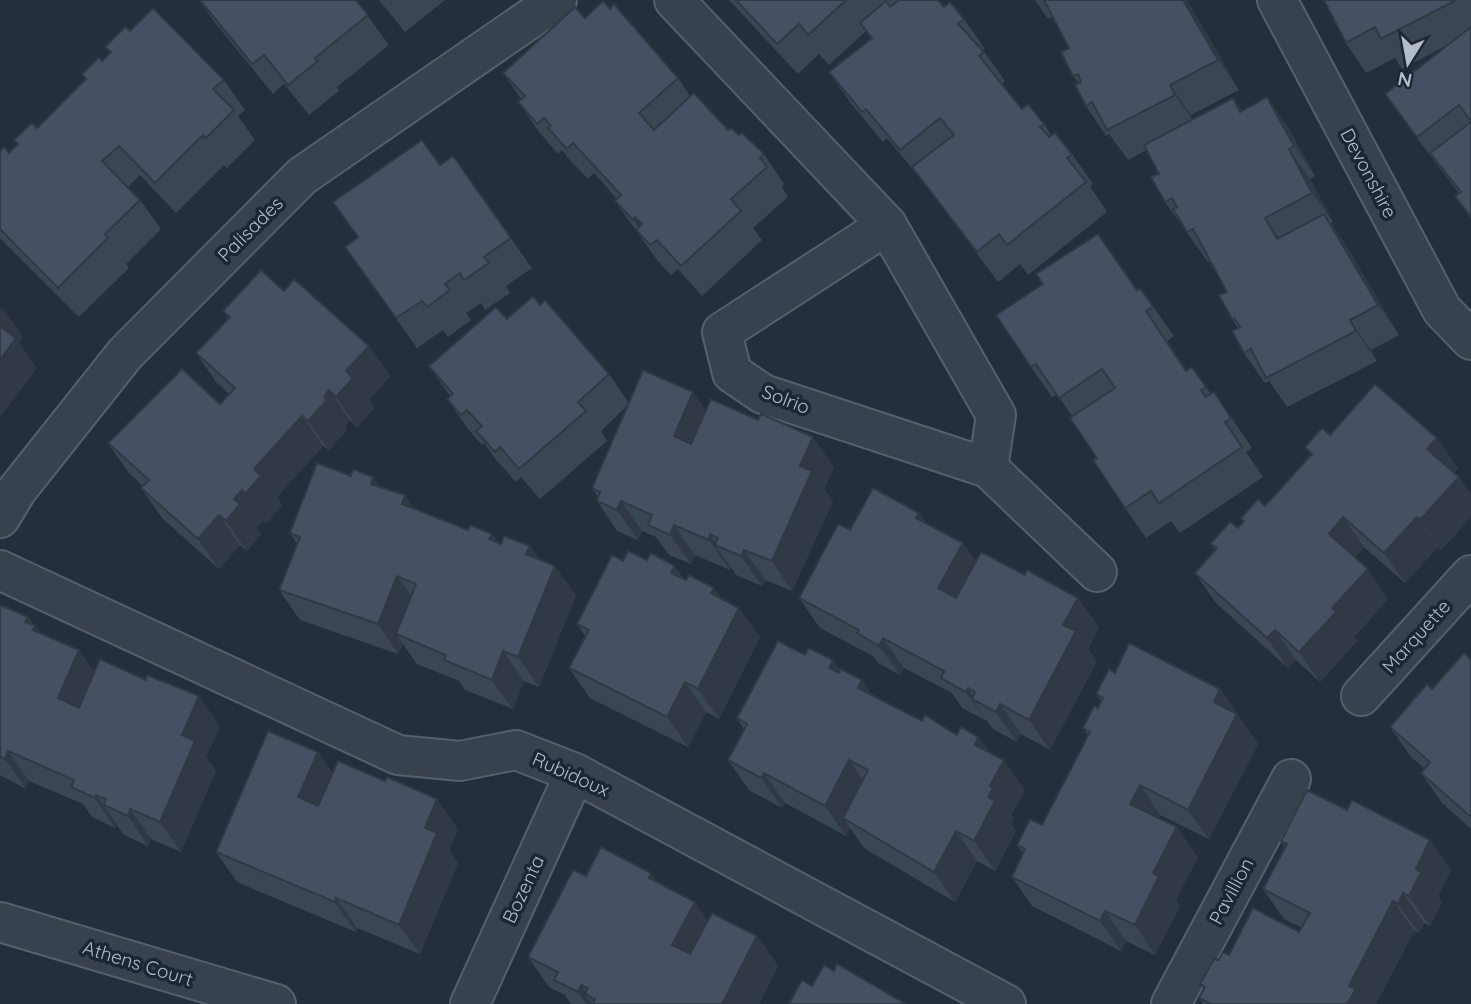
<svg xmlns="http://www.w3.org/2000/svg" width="1471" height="1004" font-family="Quicksand,sans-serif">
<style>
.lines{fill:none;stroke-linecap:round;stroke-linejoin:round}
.minor-casing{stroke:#565f6c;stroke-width:42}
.minor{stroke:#38414e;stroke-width:38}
.wall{fill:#3b4654}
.shaded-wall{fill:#303945}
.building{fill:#455162;stroke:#303945;stroke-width:2}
.labels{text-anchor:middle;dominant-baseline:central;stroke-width:7;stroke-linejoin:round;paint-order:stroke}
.street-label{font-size:19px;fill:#b4bcc9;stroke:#1d2633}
</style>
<rect width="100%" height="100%" fill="#242f3e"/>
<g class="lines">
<defs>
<g id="minor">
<path d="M674 0 887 225 996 415 988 468"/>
<path d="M1277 0 1442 310 1471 340"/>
<path d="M887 225 722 332 732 373 763 394 988 468 1097 572"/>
<path d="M0 518 17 490 125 354 302 176 557 0"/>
<path d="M0 570 398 755 460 761 516 750 575 773 1006 1004"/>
<path d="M1361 696 1471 575"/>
<path d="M0 922 276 1004"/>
<path d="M470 1004 575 773"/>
<path d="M1171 1004 1291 779"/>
</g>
</defs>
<use href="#minor" class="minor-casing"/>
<use href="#minor" class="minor"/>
</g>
<g class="wall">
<path d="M199 0H358L357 1 389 45 337 87 339 91 309 115 284 84 273 94 216 24Z"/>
<path d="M379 0H445L405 32Z"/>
<path d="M729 0H938L944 7 964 19 985 49 983 50 1005 81 1002 84 1022 109 1044 124 1051 135 1072 154 1093 184 1090 186 1107 212 1028 275 1020 264 998 282 921 179 887 138 883 142 850 102 829 72 871 39 866 31 829 65 819 54 798 74Z"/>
<path d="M1035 0H1187L1239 90 1191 115 1193 119 1233 98 1242 111 1288 127 1315 176 1310 179 1333 222 1331 223 1345 244 1399 335 1371 350 1377 361 1287 407 1269 381 1265 383 1244 353 1238 328 1232 319 1227 292 1210 261 1208 262 1165 202 1159 174 1147 150 1128 160 1109 134 1106 136 1086 106 1079 83 1073 76 1069 48 1053 16 1048 19Z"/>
<path d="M1324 0H1471V219L1455 196 1459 193 1406 124 1385 94 1449 44 1402 69 1395 58 1366 73 1346 43Z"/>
<path d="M585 18 678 78 690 96 728 130 739 135 764 154 784 184 782 187 788 197 753 228 762 240 702 296 678 269 671 275 657 260 615 201 617 199 594 173 588 179 568 158 562 150 558 154 539 132 518 102 521 99 503 73Z"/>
<path d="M130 31 224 80 245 110 238 116 255 140 227 168 224 165 176 213 140 175 128 187 140 200 161 229 126 264 129 268 79 317 0 238V151L9 153 17 145 14 140 37 128 85 80 82 74 102 61 110 53 105 47Z"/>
<path d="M453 156 532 268 506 286 510 293 485 310 481 303 466 313 471 320 448 337 443 330 417 348 345 247 358 238 440 165Z"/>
<path d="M1140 288 1174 336 1167 341 1186 370 1192 367 1211 394 1214 392 1252 448 1246 452 1263 477 1180 533 1171 521 1146 538 1125 508 1097 458 1072 416 1057 394 1052 397 1031 367Z"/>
<path d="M284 291 369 346 390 376 369 400 374 408 357 427 350 420 345 426 347 430 329 450 323 446 277 497 282 505 266 524 263 520 256 528 261 534 247 551 240 545 219 569 162 518 141 488 143 486 129 473 108 443 220 404 229 394 217 383 196 353 228 318 223 311Z"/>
<path d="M540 305 609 374 629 403 706 411 834 467 824 489 833 501 792 591 765 580 762 586 736 575 731 567 730 570 695 555 691 564 669 555 656 537 642 531 638 540 617 531 597 501 598 497 592 488 627 406 601 431 607 441 540 499 521 477 516 482 497 461 484 443 482 445 468 429 447 399 450 396 429 366 507 319Z"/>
<path d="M1330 435 1437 438 1458 468 1454 473 1471 494V517L1441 550 1438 547 1405 583 1364 547 1355 557 1388 599 1354 637 1357 641 1320 682 1296 660 1288 668 1216 603 1195 573 1215 550 1210 544 1238 528 1244 521 1241 518 1265 506 1311 455 1305 447Z"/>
<path d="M351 476 405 495 414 509 468 530 492 534 498 542 539 559 576 595 539 687 524 681 513 709 465 690 459 681 417 664 403 644 398 654 300 620 279 590 297 544 290 533Z"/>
<path d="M919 513 927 524 976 562 1025 575 1078 598 1099 628 1088 649 1097 661 1050 750 1021 734 1017 742 993 729 987 721 962 708 952 693 904 668 900 675 878 663 873 656 820 628 799 598 850 530Z"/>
<path d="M623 561 684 580 722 599 760 637 719 719 706 712 688 747 590 698 569 668 585 636 577 624Z"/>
<path d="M0 605 28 617 41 634 94 672 220 726 206 757 216 771 181 852 151 839 148 846 124 835 117 825 115 828 92 817 83 804 29 781 26 789 0 775Z"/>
<path d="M805 655 833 660 840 671 873 695 922 721 957 735 978 737 990 753 1004 760 1025 790 1011 815 1014 818 1011 824 1016 831 995 871 977 861 955 902 864 848 850 828 846 836 785 803 782 808 749 790 728 760 744 729 737 718Z"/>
<path d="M1471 660V829L1442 803 1421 773 1425 769 1411 757 1390 727 1432 689Z"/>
<path d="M1115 673 1220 689 1258 744 1209 839 1160 815 1159 818 1198 857 1176 899 1180 906 1155 955 1126 941 1121 951 1032 906 1012 877 1023 853 1017 845 1042 825 1088 735 1083 728 1098 708 1101 701 1096 694Z"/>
<path d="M318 752 332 773 458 829 449 850 458 863 420 954 357 928 356 932 237 882 216 852Z"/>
<path d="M1347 810 1430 840 1451 870 1438 896 1442 902 1430 926 1424 923 1419 933 1414 931 1376 1004H1203L1199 998 1204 989 1200 984 1219 960 1299 932 1302 928 1284 919 1263 889 1285 847 1281 841Z"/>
<path d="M586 876 658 883 708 921 757 936 778 966 759 1004H571L565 995 549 987 528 957Z"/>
</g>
<g class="shaded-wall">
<path d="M1183 0H1187L1239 90 1218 60Z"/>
<path d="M1170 85 1191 115 1196 125 1175 95Z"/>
<path d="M1267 97 1288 127 1315 176 1294 146Z"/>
<path d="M1289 149 1310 179 1333 222 1312 193Z"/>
<path d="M1324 214 1345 244 1399 335 1378 305Z"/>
<path d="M635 217 653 242 650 245 633 220Z"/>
<path d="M1265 218 1286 248 1277 239Z"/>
<path d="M2 307 23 337 19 342 37 368 0 417V310Z"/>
<path d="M1350 320 1371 350 1377 361 1356 331Z"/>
<path d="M369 346 390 376 369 400 374 408 357 427 336 397 346 371Z"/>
<path d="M329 390 350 420 345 426 347 430 329 450 308 421Z"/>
<path d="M693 392 714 422 695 466 674 436Z"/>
<path d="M302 416 323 446 277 497 282 505 266 524 245 494 254 469Z"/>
<path d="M813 437 834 467 824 489 833 501 792 591 772 561 800 466Z"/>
<path d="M1437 438 1458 468 1448 479 1427 449Z"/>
<path d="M373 477 394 507 371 484Z"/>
<path d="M1459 477 1471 494V517L1441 550 1420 520Z"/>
<path d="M242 490 263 520 256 528 261 534 247 551 226 521 234 499Z"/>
<path d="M405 495 426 525 402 504Z"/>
<path d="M621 501 642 531 638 540 617 510Z"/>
<path d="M919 513 940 543 916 518Z"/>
<path d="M219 515 240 545 219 569 198 539Z"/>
<path d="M1343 517 1364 547 1350 564 1329 534Z"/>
<path d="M1417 517 1438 547 1405 583 1384 553Z"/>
<path d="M674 525 695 555 691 564 670 535Z"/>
<path d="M492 534 513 564 489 539Z"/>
<path d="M710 534 719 547 715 545 731 567 730 570 709 540Z"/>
<path d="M963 543 984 572 959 618 938 588Z"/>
<path d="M530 546 551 575 526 554Z"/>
<path d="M744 550 765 580 762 586 741 556Z"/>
<path d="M555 566 576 595 539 687 518 657Z"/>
<path d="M675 566 696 596 671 573Z"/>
<path d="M1368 569 1388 599 1354 637 1357 641 1320 682 1299 652 1332 608Z"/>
<path d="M397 576 418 606 396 634 403 644 398 654 378 624Z"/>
<path d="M714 588 735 617 739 608 760 637 719 719 698 689 711 593Z"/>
<path d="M1078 598 1099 628 1088 649 1097 661 1050 750 1029 720 1063 625Z"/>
<path d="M28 617 35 627V625L56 655 25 622Z"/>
<path d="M1275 630 1296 660 1288 668 1267 638Z"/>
<path d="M883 638 904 668 900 675 879 646Z"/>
<path d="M79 650 100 680 79 728 58 698Z"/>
<path d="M503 651 524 681 513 709 492 680Z"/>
<path d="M833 660 854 690 829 668Z"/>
<path d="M862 680 883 710 858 688Z"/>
<path d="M685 682 706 712 688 747 667 717Z"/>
<path d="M968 688 977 702 972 699 987 721 966 692Z"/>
<path d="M1220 689 1258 744 1209 839 1188 810 1214 702Z"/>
<path d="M199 696 220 726 206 757 216 771 181 852 160 822 182 735Z"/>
<path d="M1000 704 1021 734 1017 742 996 712Z"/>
<path d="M978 737 999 767 975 745Z"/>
<path d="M8 751 29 781 26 789 5 759Z"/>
<path d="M318 752 339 782 319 827 298 797Z"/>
<path d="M849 760 870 790 843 818 850 828 846 836 825 806Z"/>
<path d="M1004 760 1025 790 1011 815 1014 818 1011 824 1016 831 995 871 974 841 988 797 990 786Z"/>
<path d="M764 773 785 803 782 808 761 778Z"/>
<path d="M1140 785 1160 815 1151 833 1130 804Z"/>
<path d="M96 795 117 824 115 828 95 798Z"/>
<path d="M437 799 458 829 449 850 458 863 420 954 399 925 425 828Z"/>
<path d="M130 809 151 839 148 846 128 816Z"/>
<path d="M1177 827 1198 857 1176 899 1180 906 1155 955 1135 925 1153 873Z"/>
<path d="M956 831 977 861 955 902 934 872Z"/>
<path d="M1430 840 1451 870 1438 896 1442 902 1430 926 1409 896 1416 869Z"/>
<path d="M651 873 672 903 649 878Z"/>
<path d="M1403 893 1424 923 1419 933 1398 904Z"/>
<path d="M336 898 357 928 356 932 335 902Z"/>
<path d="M1393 901 1414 931 1376 1004H1347L1349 986Z"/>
<path d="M695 902 716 932 693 975 672 945Z"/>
<path d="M1105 911 1126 941 1121 951 1100 921Z"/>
<path d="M757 936 778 966 759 1004H722Z"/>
<path d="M581 985 589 996 585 994 592 1004H586L578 992Z"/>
</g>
<g class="building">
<path d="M200 0H356L368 15 315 58 318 61 288 85 264 55 252 64Z"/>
<path d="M736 0H846L808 35 799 24 777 44Z"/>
<path d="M899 0H938L944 7 950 2 964 19 958 24 984 52 979 56 1022 109 1028 104 1044 124 1040 127 1049 137 1055 133 1072 154 1067 158 1086 182 1007 245 999 234 977 252 912 167 954 135 940 118 900 150 866 109 862 112 829 72 872 38 860 23 886 1 890 7Z"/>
<path d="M1044 0H1183L1218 60 1170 85 1175 95 1107 130 1092 102 1086 106 1075 85 1081 82 1078 74 1073 76 1061 52 1069 48Z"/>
<path d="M1324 0H1456L1381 39 1375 27 1346 43Z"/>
<path d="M603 1 610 9 614 4 678 78 639 113 654 130 694 93 728 130 731 128 739 135 742 133 764 154 760 158 767 167 731 199 741 211 681 266 657 240 650 245 636 230 642 224 635 217 633 220 615 201 621 195 573 143 567 149 548 128 551 126 544 118 537 124 518 102 525 96 503 73 575 7 585 18Z"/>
<path d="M153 8 224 80 213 89 234 110 206 138 203 135 155 183 119 146 102 161 140 200 105 234 108 238 58 288 0 229V151L4 147 9 153 18 144 14 140 32 123 37 128 86 79 82 74 99 57 102 61 111 52 105 47 125 27 130 31Z"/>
<path d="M1471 27V121L1459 105 1417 137 1385 94Z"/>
<path d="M1267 97 1294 146 1289 149 1312 193 1265 218 1277 239 1324 214 1378 305 1350 320 1356 331 1266 378 1251 349 1244 353 1232 331 1240 327 1234 318 1232 319 1219 295 1227 292 1193 229 1187 232 1173 209 1177 207 1172 198 1165 202 1151 177 1159 174 1144 145 1233 98 1240 112Z"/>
<path d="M1471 122V217L1455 196 1461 192 1430 153Z"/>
<path d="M422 140 440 165 453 156 511 238 484 257 489 263 464 280 460 273 445 284 450 290 427 307 422 301 396 318 345 247 358 237 333 202Z"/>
<path d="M1098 234 1137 290 1140 288 1153 307 1146 311 1186 371 1192 367 1206 387 1201 390 1206 397 1214 392 1231 418 1225 422 1242 447 1159 503 1151 491 1125 508 1093 460 1097 458 1070 418 1115 388 1102 369 1059 398 1036 364 1031 367 996 315 1043 284 1036 274Z"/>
<path d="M261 270 284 291 294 279 369 346 346 371 353 378 336 397 329 390 324 397 327 400 308 421 302 416 254 469 261 476 245 494 242 490 234 499 240 504 226 521 219 515 198 539 141 488 149 480 108 443 182 369 220 404 235 388 196 353 230 317 223 311Z"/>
<path d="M533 296 540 305 545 300 609 374 578 402 586 411 519 469 500 447 495 452 476 431 482 426 467 410 461 415 447 399 453 394 429 366 496 307 507 319Z"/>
<path d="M0 326 16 338 0 360Z"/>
<path d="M643 370 693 392 674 436 691 444 711 399 758 420 761 414 813 437 800 466 812 471 772 561 744 550 741 556 715 545 718 538 710 534 709 540 674 525 670 535 648 525 652 515 621 501 617 510 597 501 600 492 592 488Z"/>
<path d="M1375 384 1437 438 1427 449 1459 477 1420 520 1417 517 1384 553 1343 517 1329 534 1368 569 1332 608 1336 612 1299 652 1275 630 1267 638 1195 573 1217 548 1210 544 1230 522 1238 528 1244 521 1241 518 1258 499 1265 506 1312 454 1305 447 1322 428 1330 435Z"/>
<path d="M317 463 351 476 353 469 373 477 371 484 405 495 402 504 468 530 470 525 492 534 489 539 501 544 504 536 530 546 526 554 555 566 518 657 503 651 492 680 444 660 446 655 396 634 416 584 397 576 378 624 279 590 300 537 290 533Z"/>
<path d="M873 488 919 513 916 518 963 543 938 588 956 598 981 552 1025 575 1027 570 1078 598 1063 625 1076 631 1029 720 1000 704 996 712 972 699 975 692 968 688 966 692 941 678 944 671 883 638 879 646 857 633 859 630 799 598 838 524 850 530Z"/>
<path d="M628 551 647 560 651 553 675 566 671 573 686 580 689 575 714 588 711 593 739 608 698 689 685 682 667 717 569 668 589 630 577 624 612 555 623 561Z"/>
<path d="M0 605 28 617 25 622 35 625 33 630 79 650 58 698 79 708 100 659 146 680 147 675 199 696 182 735 195 741 160 822 130 809 128 816 104 805 106 799 96 795 95 798 71 787 74 780 8 751 5 759 0 756Z"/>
<path d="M778 641 805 655 809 648 833 660 829 668 839 673 841 669 862 680 858 688 922 721 925 715 957 735 961 727 978 737 975 745 1004 760 990 786 993 788 988 797 995 801 974 841 956 831 934 872 843 818 868 770 849 760 825 806 764 773 761 778 728 760 747 724 737 718Z"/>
<path d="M1129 643 1220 689 1214 702 1237 714 1188 810 1140 785 1130 804 1177 827 1153 873 1159 876 1135 925 1105 911 1100 921 1012 877 1025 849 1017 845 1030 819 1042 825 1090 732 1083 728 1094 706 1098 708 1103 698 1096 694 1109 669 1115 673Z"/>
<path d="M1464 653 1471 660V817L1421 773 1430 762 1390 727 1427 684 1432 689Z"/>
<path d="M268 731 318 752 298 797 318 806 338 761 385 781 387 777 437 799 425 828 437 833 399 925 336 898 335 902 216 852Z"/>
<path d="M1307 790 1347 810 1352 800 1430 840 1416 869 1421 872 1409 896 1403 893 1398 904 1393 901 1349 986 1356 989 1347 1004H1211L1199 998 1205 987 1200 984 1214 959 1219 960 1223 952 1229 955 1253 908 1299 932 1310 913 1263 889 1287 844 1281 841Z"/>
<path d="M601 847 651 873 649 878 695 902 672 945 690 954 712 913 757 936 722 1004H592L595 999 585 994 588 988 581 985 578 992 554 980 558 972 528 957 573 870 586 876Z"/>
<path d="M837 964 906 1004H789L802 980 812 986 824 965 834 971Z"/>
</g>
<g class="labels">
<g class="street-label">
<text transform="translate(1369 173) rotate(62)">Devonshire</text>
<text transform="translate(250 229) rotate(-45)">Palisades</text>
<text transform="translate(786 399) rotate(21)">Solrio</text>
<text transform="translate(1416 636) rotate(-48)">Marquette</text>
<text transform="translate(571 774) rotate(24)">Rubidoux</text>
<text transform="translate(523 889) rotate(-65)">Bozenta</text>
<text transform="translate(1231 891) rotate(-62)">Pavillion</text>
<text transform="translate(138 963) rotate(17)">Athens Court</text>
</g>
</g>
<g transform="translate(1408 63) rotate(191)" stroke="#1d2633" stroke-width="5" paint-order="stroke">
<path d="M0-5L12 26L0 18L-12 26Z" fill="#b4bcc9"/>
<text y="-10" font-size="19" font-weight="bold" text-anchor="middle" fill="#b4bcc9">N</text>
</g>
</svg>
